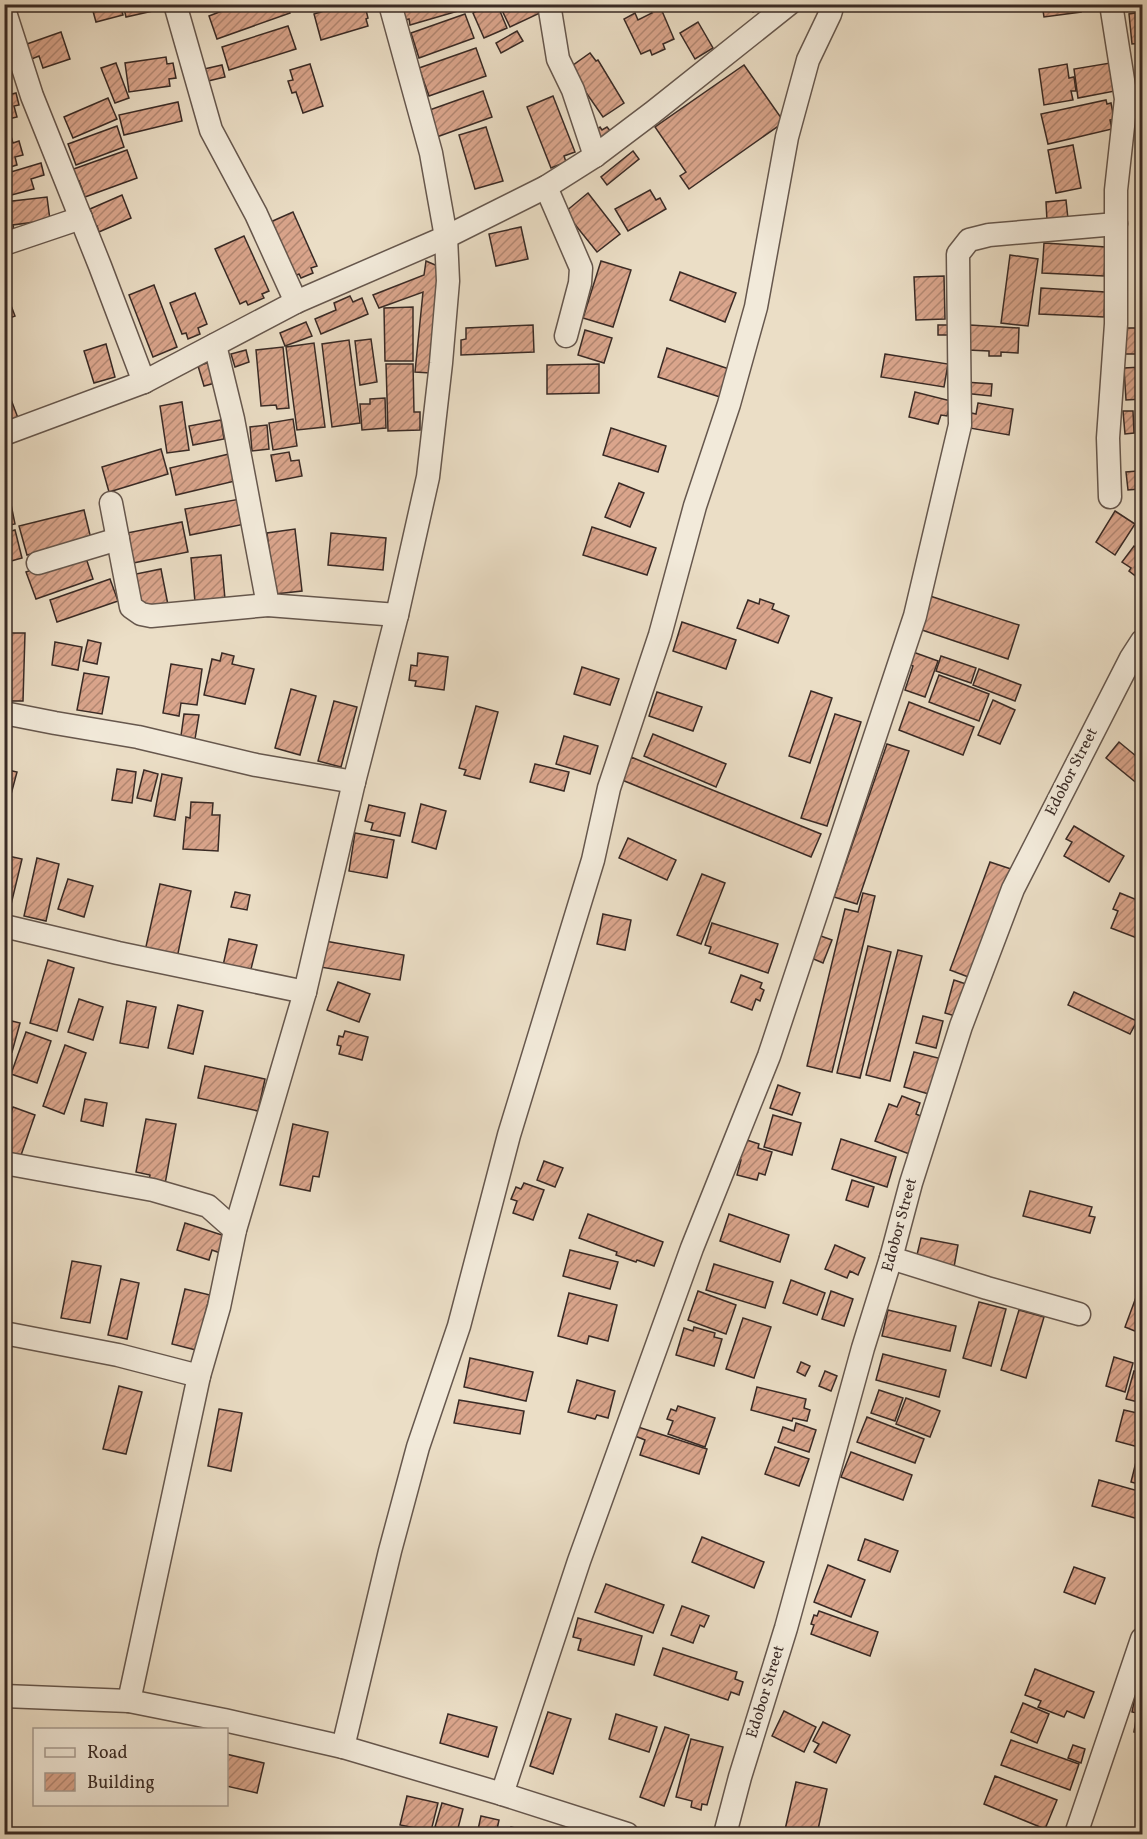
<svg xmlns="http://www.w3.org/2000/svg" width="1147" height="1839" font-family="Vollkorn,serif">
<style>
.building{fill:url(#building-hatch);stroke:#392a25;stroke-width:1.5}
.lines{fill:none;stroke-linecap:round;stroke-linejoin:round}
.minor-casing{stroke:#66574d;stroke-width:25}
.minor{stroke:#f2eada;stroke-width:22}
.labels{text-anchor:middle;dominant-baseline:central;stroke-width:6;stroke-linejoin:round;paint-order:stroke}
.street-label{font-size:16px;fill:#392a25;stroke:#f2eada}
</style>
<defs>
<pattern id="building-hatch" width="6" height="6" patternUnits="userSpaceOnUse" patternTransform="scale(1.5)"><rect width="6" height="6" fill="#daa58c"/><path d="M-1 1l2-2M0 6l6-6M5 7l2-2" fill="none" stroke="#b28772"/></pattern>
</defs>
<rect width="100%" height="100%" fill="#ebdec6"/>
<filter id="stains"><feTurbulence type="fractalNoise" baseFrequency=".00333" numOctaves="4"/><feColorMatrix values="0 0 0 0 .2 0 0 0 0 .09 0 0 0 0 .02 0 0 0 .5 -.17"/></filter>
<radialGradient id="worn" r=".72"><stop offset=".6" stop-color="#630" stop-opacity="0"/><stop offset="1" stop-color="#630" stop-opacity=".3"/></radialGradient>
<g class="building">
<path d="M91 4H120L123 15 96 22Z"/>
<path d="M123 4H161L162 9 126 17Z"/>
<path d="M240 4H287L290 13 217 39 209 16Z"/>
<path d="M347 4 365 6 368 18 366 19 368 26 321 40 314 14Z"/>
<path d="M404 4H464L465 9 410 25 409 19 402 21 398 7Z"/>
<path d="M490 4H497L507 28 484 38 473 13Z"/>
<path d="M499 4H536L540 13 510 27Z"/>
<path d="M654 4H659L674 39 663 44 665 49 652 55 650 50 641 54 624 19 635 13 638 20 652 13 649 7Z"/>
<path d="M750 4H769L753 12Z"/>
<path d="M1042 4H1079L1081 12 1044 17Z"/>
<path d="M1142 12V43L1132 44 1129 14Z"/>
<path d="M465 14 474 38 419 58 411 33Z"/>
<path d="M698 22 713 48 695 59 680 33Z"/>
<path d="M288 26 296 49 229 70 222 47Z"/>
<path d="M517 31 523 41 501 53 496 43Z"/>
<path d="M61 32 70 59 43 68 39 56 29 60 24 45Z"/>
<path d="M476 48 486 76 429 96 419 68Z"/>
<path d="M590 53 596 61 598 60 624 103 603 117 569 68Z"/>
<path d="M166 57 167 64 173 63 176 78 169 79 170 86 129 92 125 63Z"/>
<path d="M116 63 129 98 115 103 101 68Z"/>
<path d="M1110 63 1115 91 1078 98 1074 69Z"/>
<path d="M310 64 323 106 303 113 296 92 292 93 288 81 293 80 290 70Z"/>
<path d="M1067 64 1069 78 1074 77 1076 91H1071L1073 100 1044 105 1039 69Z"/>
<path d="M222 65 225 77 208 81 204 69Z"/>
<path d="M744 65 784 122 689 189 680 176 686 172 655 127Z"/>
<path d="M483 91 492 117 434 138 424 112Z"/>
<path d="M16 93 19 105 14 106 17 117 4 120V96Z"/>
<path d="M553 96 575 152 564 156 566 162 551 168 527 107Z"/>
<path d="M108 98 117 119 73 138 64 117Z"/>
<path d="M1106 100 1107 104 1111 103 1114 119 1110 120 1112 129 1048 144 1041 114Z"/>
<path d="M178 102 182 121 124 135 119 115Z"/>
<path d="M117 126 124 147 76 165 68 144Z"/>
<path d="M486 127 503 181 475 189 459 135Z"/>
<path d="M600 127 602 130 607 127 612 133 597 144 593 133Z"/>
<path d="M10 133 13 143 19 141 23 155 15 157 17 165 4 169V135Z"/>
<path d="M1073 145 1081 188 1056 193 1048 150Z"/>
<path d="M127 150 137 178 85 197 79 181 72 183 68 171Z"/>
<path d="M633 151 639 159 607 185 601 177Z"/>
<path d="M41 163 44 175 31 179 34 189 4 197V174Z"/>
<path d="M650 190 656 200 660 198 666 209 628 231 615 209Z"/>
<path d="M588 193 620 234 597 252 565 212Z"/>
<path d="M122 195 131 218 99 232 97 226 92 228 87 216 92 214 90 209Z"/>
<path d="M47 197 50 220 13 225 14 230 4 231V202Z"/>
<path d="M1066 200 1068 219 1047 221 1046 202Z"/>
<path d="M1137 211H1142V236H1136Z"/>
<path d="M293 212 317 266 311 268 313 273 301 278 299 274 290 278 266 224Z"/>
<path d="M521 227 528 259 496 266 489 234Z"/>
<path d="M244 236 269 291 262 294 264 298 248 305 246 301 240 304 215 249Z"/>
<path d="M1044 243 1106 247 1104 276 1042 273Z"/>
<path d="M1010 255 1038 259 1028 326 1001 323Z"/>
<path d="M426 261 440 267 430 373 415 372 423 292 379 308 373 295 424 275Z"/>
<path d="M601 261 631 270 613 327 583 318Z"/>
<path d="M680 272 736 293 725 322 670 300Z"/>
<path d="M944 276 945 319 916 320 914 277Z"/>
<path d="M154 285 177 347 153 357 129 295Z"/>
<path d="M4 287 15 316 4 320Z"/>
<path d="M1041 288 1105 292 1104 317 1039 314Z"/>
<path d="M195 293 207 324 198 328 200 334 188 339 186 333 182 334 170 303Z"/>
<path d="M350 296 353 302 362 298 368 314 321 334 315 319 336 310 334 303Z"/>
<path d="M413 307V361H385L384 308Z"/>
<path d="M306 322 312 336 285 346 280 333Z"/>
<path d="M533 325 534 352 461 355V340L466 339V328Z"/>
<rect x="938" y="325" width="13" height="10"/>
<path d="M970 325 1019 328 1018 353 1001 352V356H989V351L968 350Z"/>
<rect x="1122" y="328" width="20" height="26"/>
<path d="M585 330 612 338 604 363 578 355Z"/>
<path d="M371 339 377 382 360 385 355 341Z"/>
<path d="M349 340 360 423 332 427 322 344Z"/>
<path d="M314 343 325 427 297 430 286 347Z"/>
<path d="M106 344 115 377 94 383 84 351Z"/>
<path d="M283 347 289 408 277 409 276 405 261 406 256 350Z"/>
<path d="M667 348 729 369 720 397 658 377Z"/>
<path d="M246 350 249 362 235 367 231 354Z"/>
<path d="M885 354 948 364 944 387 881 377Z"/>
<path d="M213 361 219 382 204 386 198 366Z"/>
<path d="M386 364H413L414 412H420V430L388 431Z"/>
<path d="M599 364V393L547 394V365Z"/>
<path d="M1142 367V399L1126 400 1124 368Z"/>
<path d="M4 381 18 418 4 423Z"/>
<path d="M965 382 992 384 991 396 963 393Z"/>
<path d="M915 392 951 401 947 416 941 415 938 424 909 417Z"/>
<path d="M385 398 386 428 362 430 360 404H370V399Z"/>
<path d="M182 402 189 450 167 453 160 406Z"/>
<path d="M978 403 1013 409 1009 435 964 427 967 412 976 414Z"/>
<path d="M1123 411H1133L1134 433 1125 434Z"/>
<path d="M293 419 297 446 273 450 269 423Z"/>
<path d="M221 420 224 439 193 445 189 426Z"/>
<path d="M267 425 269 449 252 451 250 427Z"/>
<path d="M611 428 666 446 658 472 603 455Z"/>
<path d="M161 449 168 474 109 492 102 467Z"/>
<path d="M289 452 291 461 299 460 302 476 276 481 271 455Z"/>
<path d="M229 454 235 481 176 495 170 468Z"/>
<path d="M4 470 15 524 4 526Z"/>
<path d="M1137 471 1139 489 1128 490 1126 472Z"/>
<rect x="1140" y="472" width="2" height="29"/>
<path d="M619 483 644 493 630 527 605 517Z"/>
<path d="M240 499 245 524 190 535 185 509Z"/>
<path d="M84 510 91 539 27 555 19 526Z"/>
<path d="M1115 511 1135 524 1115 555 1096 542Z"/>
<path d="M182 522 188 552 128 564 122 534Z"/>
<path d="M592 527 656 548 647 575 583 555Z"/>
<path d="M295 529 302 591 275 594 267 533Z"/>
<path d="M15 530 22 558 4 563V533Z"/>
<path d="M331 533 386 538 383 570 328 565Z"/>
<path d="M1134 546 1142 552V581L1129 571 1131 568 1122 562Z"/>
<path d="M84 552 93 579 36 599 26 572Z"/>
<path d="M221 555 225 599 195 602 191 558Z"/>
<path d="M161 569 168 605 138 611 131 575Z"/>
<path d="M110 579 118 601 57 622 50 600Z"/>
<path d="M930 596 1019 625 1008 659 919 629Z"/>
<path d="M760 599 774 604 772 609 789 616 778 643 737 628 748 600 759 604Z"/>
<path d="M682 622 736 640 726 669 673 651Z"/>
<path d="M4 633H25L23 701H4Z"/>
<path d="M88 640 101 643 97 664 83 661Z"/>
<path d="M55 642 82 647 78 670 52 665Z"/>
<path d="M913 652 938 661 925 697 905 690 913 666 908 664Z"/>
<path d="M222 653 234 656 232 664 254 669 245 704 204 695 212 659 220 661Z"/>
<path d="M418 653 448 657 444 690 415 686 416 681 409 680 411 665 417 666Z"/>
<path d="M941 656 976 668 971 683 936 671Z"/>
<path d="M171 664 202 669 197 705 181 703 179 716 163 713Z"/>
<path d="M582 667 619 679 610 705 574 694Z"/>
<path d="M979 669 1021 685 1015 701 973 685Z"/>
<path d="M84 673 109 677 102 714 77 710Z"/>
<path d="M939 675 989 694 979 721 929 702Z"/>
<path d="M291 689 316 696 300 755 275 748Z"/>
<path d="M811 691 832 698 810 763 789 756Z"/>
<path d="M657 692 702 707 693 731 649 716Z"/>
<path d="M993 700 1015 710 1000 744 978 735Z"/>
<path d="M334 701 357 707 341 767 318 761Z"/>
<path d="M909 702 974 727 963 755 899 730Z"/>
<path d="M476 706 498 712 480 779 464 775 466 770 459 768Z"/>
<path d="M184 714 199 715 194 745 180 743Z"/>
<path d="M835 714 861 722 827 826 801 818Z"/>
<path d="M653 734 726 764 716 787 644 756Z"/>
<path d="M564 736 598 746 590 774 556 764Z"/>
<path d="M1119 742 1142 761V781L1139 785 1106 758Z"/>
<path d="M887 744 909 751 857 904 834 897Z"/>
<path d="M631 757 821 834 811 857 622 780Z"/>
<path d="M535 764 569 772 564 791 530 782Z"/>
<path d="M4 769 17 772 9 802 4 801Z"/>
<path d="M117 769 136 772 132 803 112 800Z"/>
<path d="M144 770 158 774 151 801 137 798Z"/>
<path d="M162 774 182 778 175 820 154 816Z"/>
<path d="M191 802 213 803 212 815H220L218 851 183 849 186 817 190 818Z"/>
<path d="M421 804 446 811 436 849 412 842Z"/>
<path d="M369 805 405 813 400 836 371 830 373 823 365 821Z"/>
<path d="M1074 826 1124 856 1109 882 1064 856 1072 842 1066 839Z"/>
<path d="M355 833 394 840 387 878 349 871Z"/>
<path d="M628 838 676 860 667 880 619 858Z"/>
<path d="M4 855 22 859 8 917H4Z"/>
<path d="M37 858 59 864 46 921 24 916Z"/>
<path d="M990 862 1011 869 971 978 950 970Z"/>
<path d="M702 874 725 883 701 944 677 935Z"/>
<path d="M68 879 93 886 84 917 58 909Z"/>
<path d="M160 884 191 891 177 958 145 951Z"/>
<path d="M235 892 250 895 247 910 231 907Z"/>
<path d="M863 893 875 896 832 1072 807 1066 845 909 858 912Z"/>
<path d="M1120 893 1142 902V940L1111 928 1118 911 1113 909Z"/>
<path d="M603 914 631 920 625 950 597 944Z"/>
<path d="M712 923 778 944 768 973 709 953 711 947 705 945Z"/>
<path d="M818 935 832 940 823 963 809 957Z"/>
<path d="M229 939 257 945 249 977 222 970Z"/>
<path d="M325 941 404 955 400 980 320 967Z"/>
<path d="M868 946 891 952 860 1078 837 1073Z"/>
<path d="M898 950 922 956 890 1081 866 1075Z"/>
<path d="M48 960 74 968 57 1031 30 1023Z"/>
<path d="M741 975 762 983 760 988 764 990 760 1001 756 999 752 1010 731 1002Z"/>
<path d="M954 980 972 986 962 1018 945 1013Z"/>
<path d="M338 982 370 994 359 1022 327 1010Z"/>
<path d="M1074 992 1137 1021 1130 1034 1068 1005Z"/>
<path d="M79 999 103 1007 93 1040 68 1032Z"/>
<path d="M127 1001 156 1007 148 1048 120 1043Z"/>
<path d="M178 1005 203 1011 193 1054 168 1048Z"/>
<path d="M923 1016 943 1021 936 1048 916 1043Z"/>
<path d="M4 1019 20 1023 12 1052 4 1050Z"/>
<path d="M345 1031 368 1037 362 1060 339 1054 341 1046 337 1045 339 1036 343 1037Z"/>
<path d="M26 1032 51 1041 37 1083 11 1074Z"/>
<path d="M65 1045 86 1053 64 1114 43 1106Z"/>
<path d="M914 1052 946 1060 936 1096 904 1087Z"/>
<path d="M205 1066 265 1079 258 1111 198 1098Z"/>
<path d="M778 1085 800 1093 792 1115 770 1108Z"/>
<path d="M902 1096 920 1103 916 1114 925 1118 912 1155 875 1141 889 1104 897 1107Z"/>
<path d="M85 1099 107 1103 103 1126 81 1121Z"/>
<path d="M13 1107 35 1115 20 1158 4 1153V1131Z"/>
<path d="M773 1115 801 1123 792 1155 764 1147Z"/>
<path d="M146 1119 176 1124 165 1184 149 1180 150 1175 136 1172Z"/>
<path d="M293 1124 328 1132 319 1177 313 1176 310 1191 280 1185Z"/>
<path d="M744 1139 759 1144 758 1148 772 1152 765 1175 759 1173 757 1180 737 1175 741 1160 738 1159Z"/>
<path d="M841 1139 896 1157 887 1187 832 1169Z"/>
<path d="M544 1161 563 1168 555 1187 537 1180Z"/>
<path d="M852 1180 874 1187 868 1207 846 1200Z"/>
<path d="M524 1183 544 1190 533 1220 513 1213 517 1201 511 1199 516 1187 521 1189Z"/>
<path d="M1030 1191 1092 1207 1089 1216 1095 1217 1090 1233 1023 1216Z"/>
<path d="M588 1214 663 1242 654 1266 637 1260 636 1262 616 1255 617 1252 579 1238Z"/>
<path d="M729 1214 789 1235 780 1262 720 1241Z"/>
<path d="M185 1223 225 1236 220 1253 212 1250 209 1260 177 1250Z"/>
<path d="M921 1238 958 1245 954 1267 916 1259Z"/>
<path d="M835 1245 865 1258 858 1275 850 1271 847 1278 825 1269Z"/>
<path d="M570 1250 618 1262 610 1289 563 1276Z"/>
<path d="M72 1261 101 1266 90 1323 61 1318Z"/>
<path d="M714 1264 773 1282 765 1308 706 1290Z"/>
<path d="M121 1279 139 1283 127 1339 108 1335Z"/>
<path d="M791 1280 825 1293 817 1315 783 1303Z"/>
<path d="M1142 1281V1334L1125 1327Z"/>
<path d="M185 1289 210 1295 196 1350 172 1344Z"/>
<path d="M698 1291 736 1305 726 1334 688 1320Z"/>
<path d="M831 1291 853 1299 844 1326 822 1319Z"/>
<path d="M569 1293 617 1305 608 1341 589 1336 587 1344 558 1336Z"/>
<path d="M979 1302 1006 1309 991 1366 963 1358Z"/>
<path d="M888 1310 956 1326 950 1351 882 1336Z"/>
<path d="M1019 1310 1044 1317 1026 1378 1001 1370Z"/>
<path d="M743 1318 771 1327 754 1378 726 1369Z"/>
<path d="M694 1327 715 1333 714 1337 722 1339 714 1366 676 1355 684 1328 693 1331Z"/>
<path d="M883 1354 946 1370 939 1397 876 1380Z"/>
<path d="M1114 1357 1133 1363 1125 1392 1106 1386Z"/>
<path d="M470 1358 533 1372 526 1401 464 1387Z"/>
<path d="M801 1362 810 1366 805 1376 797 1372Z"/>
<path d="M825 1371 837 1376 831 1391 819 1386Z"/>
<path d="M1134 1371 1142 1373V1403L1126 1399Z"/>
<path d="M577 1380 615 1391 608 1418 597 1415 595 1419 568 1412Z"/>
<path d="M119 1386 142 1392 126 1454 103 1449Z"/>
<path d="M757 1387 806 1399 804 1408 810 1410 807 1421 793 1418 792 1421 751 1410Z"/>
<path d="M879 1390 903 1398 895 1421 871 1413Z"/>
<path d="M906 1398 940 1411 930 1437 896 1424Z"/>
<path d="M459 1400 524 1411 520 1434 454 1423Z"/>
<path d="M678 1406 715 1418 705 1447 668 1434 673 1421 667 1419 671 1409 676 1411Z"/>
<path d="M219 1409 242 1413 231 1471 208 1466Z"/>
<path d="M1124 1410 1142 1414V1448L1116 1441Z"/>
<path d="M867 1417 924 1439 915 1463 857 1442Z"/>
<path d="M796 1423 816 1430 809 1452 778 1442 783 1427 794 1431Z"/>
<path d="M638 1427 707 1449 699 1474 640 1455 645 1440 635 1436Z"/>
<path d="M775 1447 809 1459 799 1486 765 1474Z"/>
<path d="M851 1452 912 1475 903 1500 841 1477Z"/>
<path d="M1138 1454 1142 1455V1485L1131 1482Z"/>
<path d="M1099 1480 1142 1492V1520L1092 1506Z"/>
<path d="M702 1537 764 1562 754 1588 692 1562Z"/>
<path d="M865 1539 898 1551 890 1572 858 1560Z"/>
<path d="M828 1565 865 1580 851 1617 814 1602Z"/>
<path d="M1074 1567 1105 1578 1095 1604 1064 1592Z"/>
<path d="M606 1584 664 1605 653 1633 595 1612Z"/>
<path d="M682 1606 709 1616 704 1627 700 1625 693 1643 671 1635Z"/>
<path d="M819 1611 878 1632 870 1656 811 1634 814 1625 811 1624 814 1615 817 1616Z"/>
<path d="M578 1618 642 1636 634 1665 578 1650 581 1639 573 1637Z"/>
<path d="M663 1648 737 1672 735 1679 743 1682 739 1695 731 1692 728 1700 654 1675Z"/>
<path d="M1035 1669 1094 1692 1084 1718 1067 1711 1064 1717 1038 1707 1041 1701 1025 1695Z"/>
<path d="M1135 1697 1142 1699V1734L1134 1732 1137 1713 1132 1712Z"/>
<path d="M1023 1703 1049 1714 1037 1743 1011 1732Z"/>
<path d="M784 1711 816 1727 804 1752 772 1736Z"/>
<path d="M548 1712 571 1719 553 1774 530 1766Z"/>
<path d="M448 1714 497 1727 488 1757 440 1743Z"/>
<path d="M616 1714 657 1727 649 1752 609 1739Z"/>
<path d="M823 1722 850 1735 836 1763 814 1752 819 1744 813 1741Z"/>
<path d="M665 1727 689 1735 664 1806 640 1797Z"/>
<path d="M691 1739 723 1747 707 1805 702 1804 701 1810 691 1807 692 1801 676 1797Z"/>
<path d="M1011 1740 1079 1764 1070 1790 1001 1765Z"/>
<path d="M1073 1745 1085 1749 1081 1763 1068 1758Z"/>
<path d="M226 1754 264 1763 257 1793 226 1786Z"/>
<path d="M995 1776 1057 1800 1045 1829 984 1804Z"/>
<path d="M796 1782 827 1789 817 1834H784Z"/>
<path d="M407 1796 438 1803 431 1831 400 1825Z"/>
<path d="M442 1803 463 1809 457 1832 435 1827Z"/>
<path d="M481 1816 499 1820 496 1834H477Z"/>
<path d="M511 1827 535 1833V1834H509Z"/>
</g>
<g class="lines">
<defs>
<g id="minor">
<path d="M175 4 211 130 256 214 296 302"/>
<path d="M549 4 558 59 573 90 595 156"/>
<path d="M4 9 32 96 100 266 144 382"/>
<path d="M546 187 581 268 580 283 566 336"/>
<path d="M4 244 81 218"/>
<path d="M215 345 233 419 268 605 397 615"/>
<path d="M4 434 144 382 296 302 446 237 546 187 595 156 652 113 789 4"/>
<path d="M1110 497 1108 438 1116 324V190L1126 99 1111 4"/>
<path d="M111 503 131 607 141 614 151 616 268 605"/>
<path d="M38 563 118 539"/>
<path d="M4 713 55 723 138 737 256 765 354 782"/>
<path d="M4 926 118 953 305 992"/>
<path d="M4 1163 153 1190 208 1206 235 1230"/>
<path d="M891 1258 987 1288 1079 1314"/>
<path d="M4 1333 118 1355 199 1376"/>
<path d="M4 1696 129 1701 224 1720 343 1747 502 1794 627 1834"/>
<path d="M129 1701 199 1376 219 1307 235 1230 305 992 354 782 397 615 428 477 441 363 448 281 446 237 431 153 390 4"/>
<path d="M343 1747 390 1551 418 1447 459 1326 509 1135 593 860 609 788 660 635 695 506 729 404 756 307 787 137 808 60 830 14 833 4"/>
<path d="M502 1794 579 1561 692 1248 769 1056 915 616 960 425 958 254 969 240 989 235 1116 224"/>
<path d="M725 1834 740 1777 786 1628 863 1348 891 1258 911 1183 961 1026 1013 889 1131 658 1142 641"/>
<path d="M1076 1834 1142 1639"/>
</g>
</defs>
<use href="#minor" class="minor-casing"/>
<use href="#minor" class="minor"/>
</g>
<g class="labels">
<g class="street-label">
<text transform="translate(1072 772) rotate(-63)">Edobor Street</text>
<text transform="translate(900 1225) rotate(-75)">Edobor Street</text>
<text transform="translate(766 1692) rotate(-73)">Edobor Street</text>
</g>
</g>
<rect width="1147" height="1839" fill="none" stroke="#ebdec6" stroke-width="24"/>
<rect x="6" y="6" width="1135" height="1827" fill="none" stroke="#392a25" stroke-width="3"/>
<rect x="12" y="12" width="1123" height="1815" fill="none" stroke="#392a25" stroke-width="1.5"/>
<rect x="33" y="1728" width="195" height="78" fill="#f2eada" stroke="#a89d92" stroke-width="1.5"/>
<rect x="45" y="1748" width="30" height="9" fill="#f2eada" stroke="#a89d92" stroke-width="1.5"/>
<text x="87" y="1758" font-size="18" fill="#392a25">Road</text>
<rect x="45" y="1773" width="30" height="18" fill="url(#building-hatch)" stroke="#a89d92" stroke-width="1.5"/>
<text x="87" y="1788" font-size="18" fill="#392a25">Building</text>
<rect width="100%" height="100%" filter="url(#stains)"/>
<rect width="100%" height="100%" fill="url(#worn)"/>
</svg>
